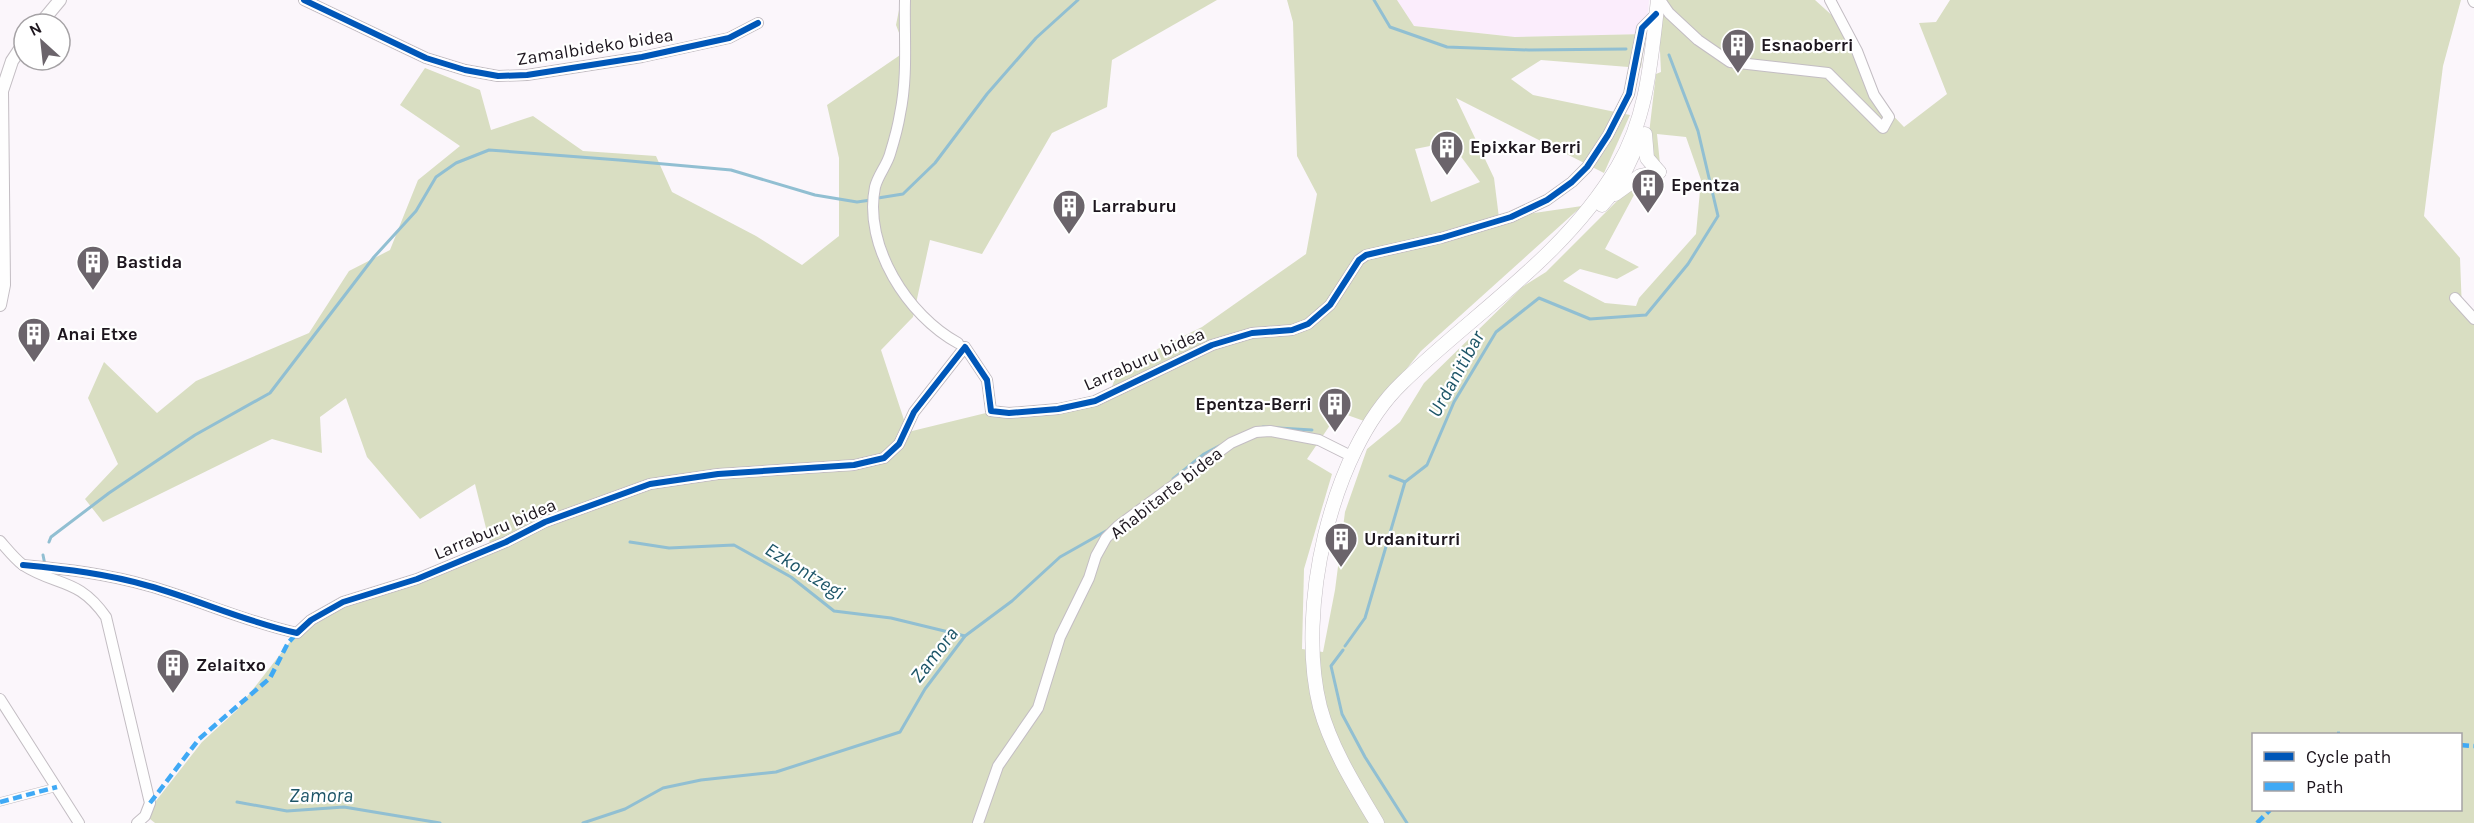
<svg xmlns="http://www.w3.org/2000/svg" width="2474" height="823" font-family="Karla,sans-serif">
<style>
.built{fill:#fbedfc}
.green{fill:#d9dec2;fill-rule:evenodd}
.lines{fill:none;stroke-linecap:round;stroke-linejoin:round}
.stream{stroke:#91bfd2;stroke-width:3}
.pedestrian-casing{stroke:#c3bdc3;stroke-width:9}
.minor-casing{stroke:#c3bdc3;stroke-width:12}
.tertiary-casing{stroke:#c3bdc3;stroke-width:14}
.secondary-casing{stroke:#c3bdc3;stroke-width:15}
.pedestrian{stroke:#fefefe;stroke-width:8}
.minor{stroke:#fefefe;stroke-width:10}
.tertiary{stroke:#fefefe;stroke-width:12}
.secondary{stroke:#fefefe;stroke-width:14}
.quiet{stroke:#3fa9f5;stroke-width:4.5;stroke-dasharray:9 4.5;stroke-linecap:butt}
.cycleway-casing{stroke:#fff;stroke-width:10}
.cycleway{stroke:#0057b8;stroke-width:6}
.labels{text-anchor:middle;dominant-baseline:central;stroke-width:4.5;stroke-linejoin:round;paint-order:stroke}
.poi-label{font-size:18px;font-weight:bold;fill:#1d161e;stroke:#fff;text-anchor:start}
.street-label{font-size:18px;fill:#1d161e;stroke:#fff}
.water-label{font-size:20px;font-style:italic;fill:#1d5568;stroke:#fff}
</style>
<rect width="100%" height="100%" fill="#fbf6fb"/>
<path class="built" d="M1397 0H1649L1646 34 1516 37 1414 26Z"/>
<path class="green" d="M901 0H1217L1112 60 1107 107 1052 133 982 254 930 240 913 317 881 350 908 432 990 412 1107 400 1119 368 1202 327 1306 254 1317 194 1297 156 1293 22 1287 0H1397L1414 26 1515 37 1646 34 1641 68 1541 60 1511 79 1533 95 1630 115 1604 173 1456 98 1494 178 1499 218 1582 206 1421 351 1364 421 1339 412 1307 459 1332 474 1304 569 1302 649 1323 652 1335 590 1345 512 1367 449 1400 422 1424 383 1522 287 1546 272 1628 190 1642 180 1605 249 1639 267 1617 279 1580 269 1563 281 1605 303 1636 306 1639 298 1696 234 1701 180 1686 137 1657 134 1660 164 1651 157 1648 142 1656 74 1661 72 1659 30 1664 0H1815L1846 28 1883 105 1904 127 1947 94 1919 23 1936 22 1950 0H2461L2443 66 2424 216 2460 258 2462 311 2474 322V823H155L145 815 202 742 236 711 289 643 322 610 499 548 490 544 475 484 420 519 367 457 346 398 320 417 322 453 272 439 103 522 85 499 118 464 88 398 104 362 157 413 196 381 309 333 349 271 390 250 418 180 460 146 400 105 425 68 480 90 491 130 533 116 583 151 656 156 672 192 756 236 802 265 839 236V158L827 105 906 51 896 25ZM1450 142 1480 182 1431 202 1415 149ZM2254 734H2460V810H2254Z"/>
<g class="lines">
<g class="stream">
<path d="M1374 0 1390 27 1447 47 1529 50 1626 49"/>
<path d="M878 198 903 194 935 163 987 94 1036 38 1078 0"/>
<path d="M1263 427 1312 430"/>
<path d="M1390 476 1405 482"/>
<path d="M1173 479 1204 454 1219 446"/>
<path d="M49 542 51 537 109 493 195 435 270 393 374 257 416 211 436 177 456 163 489 150 619 160 731 170 815 195 857 202 871 200"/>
<path d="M630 542 669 548 734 545 791 577 834 611 891 618 965 636"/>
<path d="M43 555 45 565"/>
<path d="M1345 646 1365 618 1405 482 1427 465 1454 402 1496 332 1539 298 1590 319 1646 315 1688 264 1718 216 1698 131 1669 55"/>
<path d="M1343 650 1331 666 1342 714 1365 757 1407 823"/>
<path d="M237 802 287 811 344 807 440 823"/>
<path d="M583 823 625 809 663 788 701 780 776 772 900 732 925 689 965 636 1012 601 1060 557 1106 531"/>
</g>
<defs>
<path id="pedestrian" d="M0 802 57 787"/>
<g id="minor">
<path d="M304 0 426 58 465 70 498 76 527 75 642 57 729 38 758 23"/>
<path d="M905 0C904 38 908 76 900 114 898 127 894 141 890 154 887 165 878 175 875 187 863 246 908 316 958 343"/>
<path d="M1660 0 1669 13 1698 40 1730 62 1828 73 1883 128 1889 117 1874 95 1857 51 1830 0"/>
<path d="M2473 0 2474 2"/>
<path d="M2455 298 2474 319"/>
<path d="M0 541C7 549 15 559 23 565 57 587 78 577 106 617L150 803 145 816 137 823"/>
<path d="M23 565C66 569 108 574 149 586 199 600 246 622 297 633L311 620 343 602 417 579 506 542 545 522 650 484 718 474 854 465 884 458 899 444 914 412 965 347 987 380 991 411 1009 413 1058 409 1095 401 1212 345 1252 333 1292 330 1308 324 1330 305 1359 260 1366 255 1441 238 1511 217 1547 200 1572 182 1587 167 1608 135 1629 94 1642 28 1656 14"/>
<path d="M0 699 79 823"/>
<path d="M978 823 998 766 1038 708 1060 637 1089 578 1096 556 1106 538 1118 526 1231 443 1256 432 1270 431 1319 440 1351 456"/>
</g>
<g id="tertiary">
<path d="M40 24 60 0"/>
<path d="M0 305 4 285 2 91 12 61 24 43"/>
</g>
<g id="secondary">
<path d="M1645 134 1647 158 1659 172"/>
<path d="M1615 194 1640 176 1659 172"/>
<path d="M1602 205 1618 186 1640 139"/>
<path d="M1377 823C1355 786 1331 748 1320 707 1296 612 1330 452 1402 383 1474 313 1566 255 1618 166 1648 116 1651 57 1658 0"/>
</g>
</defs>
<use href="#pedestrian" class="pedestrian-casing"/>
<use href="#minor" class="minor-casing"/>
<use href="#tertiary" class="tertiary-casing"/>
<use href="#secondary" class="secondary-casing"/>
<use href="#pedestrian" class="pedestrian"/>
<use href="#minor" class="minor"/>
<use href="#tertiary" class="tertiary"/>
<use href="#secondary" class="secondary"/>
<g class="quiet">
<path d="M2337 734H2340"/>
<path d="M2460 745 2474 746"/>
<path d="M0 802 57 787"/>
<path d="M150 803 199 739 270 678 288 643 297 633"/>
<path d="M2257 823 2270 810"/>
</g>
<defs>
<g id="cycleway">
<path d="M304 0 426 58 465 70 498 76 527 75 642 57 729 38 758 23"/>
<path d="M23 565C66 569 108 574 149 586 199 600 246 622 297 633L311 620 343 602 417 579 506 542 545 522 650 484 718 474 854 465 884 458 899 444 914 412 965 347 987 380 991 411 1009 413 1058 409 1095 401 1212 345 1252 333 1292 330 1308 324 1330 305 1359 260 1366 255 1441 238 1511 217 1547 200 1572 182 1587 167 1608 135 1629 94 1642 28 1656 14"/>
</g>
</defs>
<use href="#cycleway" class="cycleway-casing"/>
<use href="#cycleway" class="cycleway"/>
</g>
<defs>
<symbol id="building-pin" viewBox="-11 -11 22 30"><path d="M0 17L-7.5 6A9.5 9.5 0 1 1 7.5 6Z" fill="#6b646b" stroke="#fff"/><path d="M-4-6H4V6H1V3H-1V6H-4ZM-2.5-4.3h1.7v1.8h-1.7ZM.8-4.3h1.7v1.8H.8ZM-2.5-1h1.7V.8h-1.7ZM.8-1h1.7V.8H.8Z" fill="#fff"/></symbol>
</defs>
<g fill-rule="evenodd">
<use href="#building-pin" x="1719" y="26" width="38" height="52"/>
<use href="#building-pin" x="1428" y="128" width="38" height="52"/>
<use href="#building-pin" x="1629" y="166" width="38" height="52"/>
<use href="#building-pin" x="1050" y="187" width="38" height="52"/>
<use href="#building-pin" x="74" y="243" width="38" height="52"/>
<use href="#building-pin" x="15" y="315" width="38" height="52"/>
<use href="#building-pin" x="1316" y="385" width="38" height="52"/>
<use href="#building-pin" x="1322" y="520" width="38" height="52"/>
<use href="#building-pin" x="154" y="646" width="38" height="52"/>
</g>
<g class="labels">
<g class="poi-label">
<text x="1761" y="45">Esnaoberri</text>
<text x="1470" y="147">Epixkar Berri</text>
<text x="1671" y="185">Epentza</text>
<text x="1092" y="206">Larraburu</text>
<text x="116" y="262">Bastida</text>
<text x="57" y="334">Anai Etxe</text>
<text x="1312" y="404" text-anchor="end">Epentza-Berri</text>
<text x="1364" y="539">Urdaniturri</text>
<text x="196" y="665">Zelaitxo</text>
</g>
<g class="street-label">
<text transform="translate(595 47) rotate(-9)">Zamalbideko bidea</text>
<text transform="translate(1144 359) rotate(-24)">Larraburu bidea</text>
<text transform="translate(1166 493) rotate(-38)">Añabitarte bidea</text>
<text transform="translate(495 529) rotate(-23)">Larraburu bidea</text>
</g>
<g class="water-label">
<text transform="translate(1456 374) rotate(-61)">Urdanitibar</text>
<text transform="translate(805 571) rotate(32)">Ezkontzegi</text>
<text transform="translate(934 655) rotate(-52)">Zamora</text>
<text x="321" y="795">Zamora</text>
</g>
</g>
<rect x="2252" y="733" width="210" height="78" fill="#ffffff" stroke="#a5a2a5" stroke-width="1.5"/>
<rect x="2264" y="752" width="30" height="9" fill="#0057b8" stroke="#a5a2a5" stroke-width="1.5"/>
<text x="2306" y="763" font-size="18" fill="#1d161e">Cycle path</text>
<rect x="2264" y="782" width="30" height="9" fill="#3fa9f5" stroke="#a5a2a5" stroke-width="1.5"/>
<text x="2306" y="793" font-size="18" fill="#1d161e">Path</text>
<g transform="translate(42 42) rotate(333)"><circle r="28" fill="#ffffff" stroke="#a5a2a5" stroke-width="1.5"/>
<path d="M0-4.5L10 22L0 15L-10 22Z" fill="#6b646b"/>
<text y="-9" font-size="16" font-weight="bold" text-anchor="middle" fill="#1d161e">N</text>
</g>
</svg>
